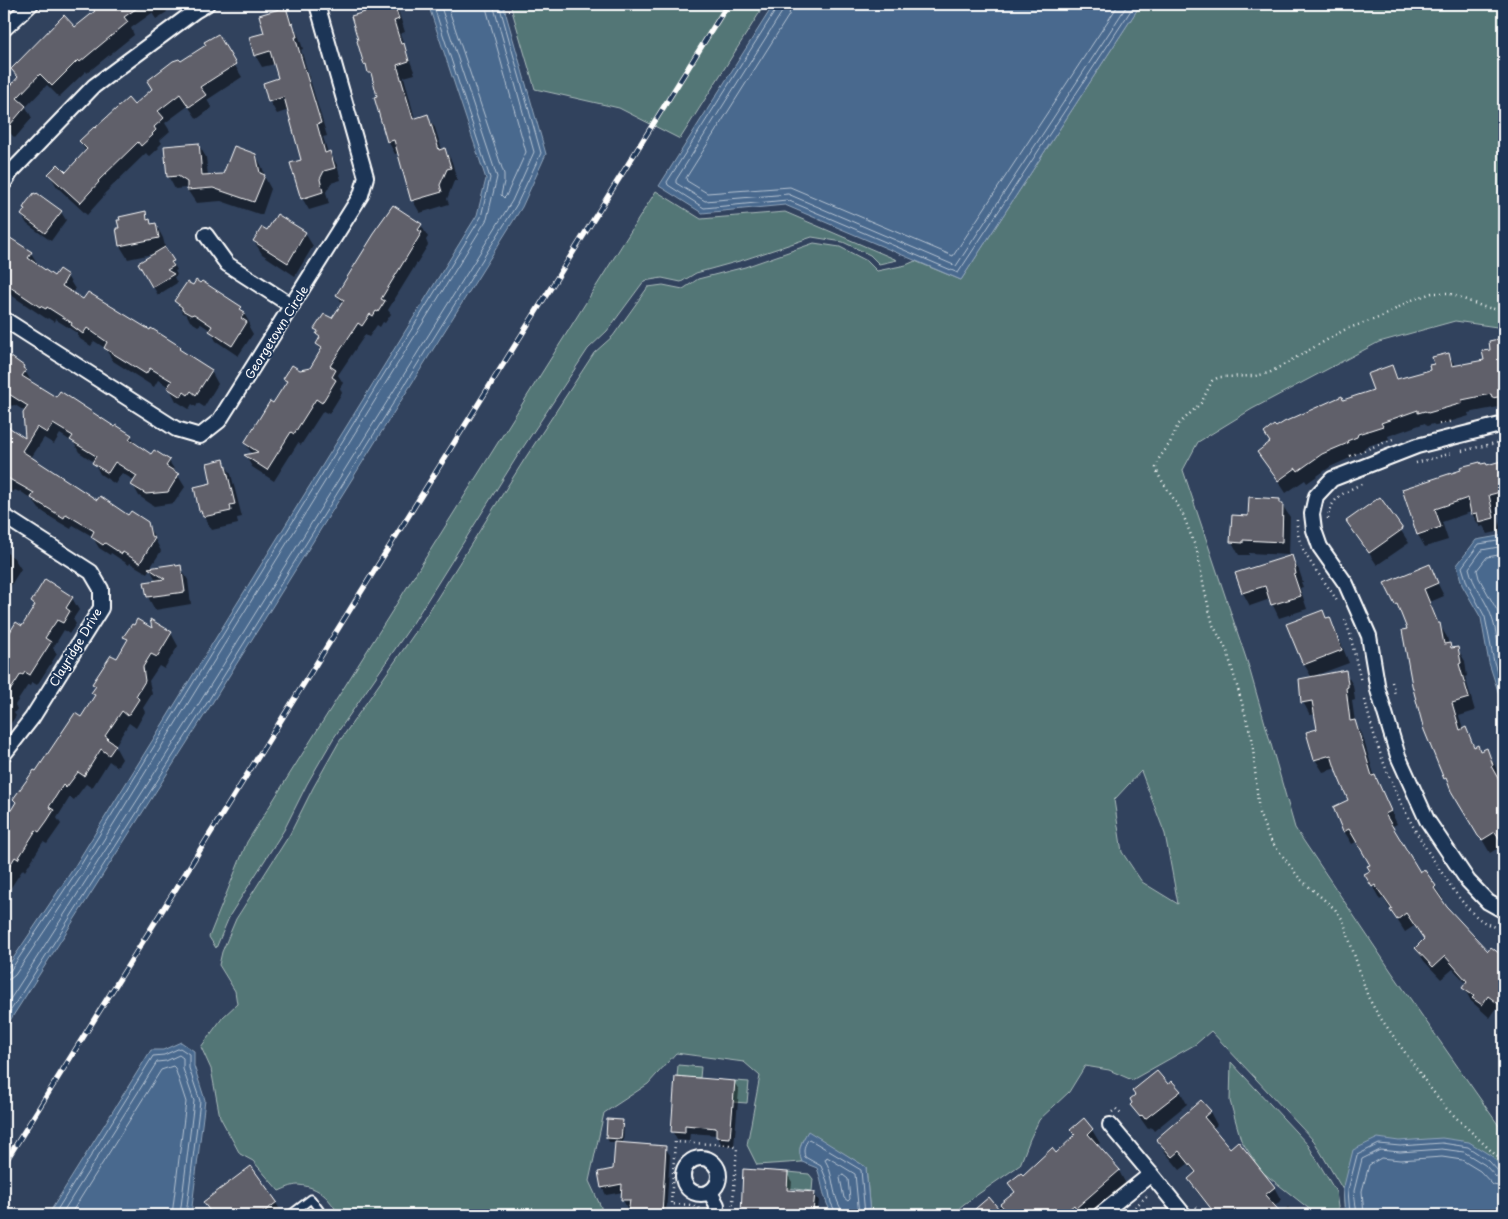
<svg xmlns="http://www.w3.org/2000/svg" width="1508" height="1219" font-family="'Playpen Sans',sans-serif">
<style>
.green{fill:#537676;stroke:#a9baba;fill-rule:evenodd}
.water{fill:#48698e;stroke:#91a5bb}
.shadow{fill:#0007}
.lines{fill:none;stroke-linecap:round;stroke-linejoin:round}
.shore{stroke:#b6c3d2;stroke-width:1}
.building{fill:#61606b;stroke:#fff}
.service-casing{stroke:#fff;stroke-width:11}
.minor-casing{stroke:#fff;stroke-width:18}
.path{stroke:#fff;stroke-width:2.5;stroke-dasharray:1 4;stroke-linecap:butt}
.service{stroke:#1d3557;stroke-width:7}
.minor{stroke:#1d3557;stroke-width:14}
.rail-casing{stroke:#fff;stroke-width:5.5}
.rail{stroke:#1d3557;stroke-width:4;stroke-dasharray:11;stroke-linecap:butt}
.labels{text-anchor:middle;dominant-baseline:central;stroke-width:4;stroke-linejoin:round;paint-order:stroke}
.street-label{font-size:12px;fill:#fff;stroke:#1d3557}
</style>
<rect width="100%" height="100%" fill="#31425d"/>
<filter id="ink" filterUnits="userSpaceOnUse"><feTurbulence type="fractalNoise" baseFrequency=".02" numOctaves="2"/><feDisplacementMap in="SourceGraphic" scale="10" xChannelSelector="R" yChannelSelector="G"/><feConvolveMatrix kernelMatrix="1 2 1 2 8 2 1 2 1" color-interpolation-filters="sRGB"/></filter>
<g filter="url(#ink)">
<g class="green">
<path d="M510 4H765L680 139 619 108 535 89Z"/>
<path d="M1141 4H1504V328L1455 321 1379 342 1252 409 1198 442 1183 470 1248 664 1295 828 1393 974 1504 1133V1215H1345L1343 1190 1314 1141 1211 1031 1196 1044 1132 1080 1109 1070 1085 1066 1069 1092 1039 1120 1030 1139 1020 1165 964 1204 951 1215H870L866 1167 808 1132C800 1143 798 1149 802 1162L757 1165 747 1145 760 1076 744 1062 676 1053 648 1084 604 1113 589 1181 601 1207V1215H339C329 1198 320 1187 298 1185 292 1185 284 1189 279 1191L253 1161 240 1154 220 1117 211 1069 201 1047 223 1017 237 1004 235 991 219 965 222 952 236 919 290 834 313 788 339 742 419 627 524 460 594 353 613 336 648 287 663 285 683 289 698 279 745 267 814 243 840 247 867 261 877 271 906 265 915 261 961 280ZM1141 771 1165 834 1178 904 1142 882 1122 852 1114 800Z"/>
<path d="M656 191 701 219 785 212 897 260 879 264 870 255 843 242 812 237 743 260 696 273 681 282 662 278 644 281 607 331 588 349 518 455 413 623 333 739 307 784 284 830 230 915 216 948 209 937 247 842Z"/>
<path d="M1231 1062 1308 1145 1336 1192 1339 1215H1317L1261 1171 1241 1140 1230 1101Z"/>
<path d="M678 1065 701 1067 700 1078 677 1077Z"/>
<path d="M735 1081 749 1082 747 1103 733 1102Z"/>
<path d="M788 1172 809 1174 813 1179 812 1191 787 1188Z"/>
</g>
<g class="water">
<path d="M428 4H503L546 154 522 207 209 708 4 1030V972L73 869 477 215 486 179Z"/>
<path d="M774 4H1141L961 280 785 205 702 213 659 186Z"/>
<path d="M1504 535V710L1489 663 1481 618 1462 585 1457 565 1476 540Z"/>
<path d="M181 1042 194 1051V1066L205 1100 191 1215H48L151 1050H163Z"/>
<path d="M808 1131 866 1167 870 1215H833C823 1201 823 1184 817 1168L802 1162C797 1149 801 1143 808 1131Z"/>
<path d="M1378 1138 1399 1141 1442 1138 1469 1142 1493 1157 1504 1171V1215H1345L1343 1190 1353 1150Z"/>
</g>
<g class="shadow">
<path d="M90 4H167L164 6 167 12 156 19 152 13 131 28 134 35 87 73 86 71 59 97 47 85 26 107 32 118 15 138 10 133 4 142V96L18 79 12 69 74 28 95 12Z"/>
<path d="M363 4H396L405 32 400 34 415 74 404 77 415 119 428 116 435 128 442 150 445 149 452 162 457 180 454 181 447 199 449 204 420 213 413 201 399 153 395 154 388 141 375 82 365 64 366 13Z"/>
<path d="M286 8 299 37 303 49 301 50 327 136 323 137 328 153H330L337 165 341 180 331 183 326 192 329 204 309 210 302 198 303 161 289 110 277 114 270 102 264 84 279 79 275 64 262 67 255 55 265 34Z"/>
<path d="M217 36 242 77 207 100 212 108 197 119 188 106 165 123 170 131 160 140 162 143 158 147 159 148 149 157 146 153 104 194 105 195 87 215 57 187 50 175 66 173 86 152 80 141 95 130 134 106 180 63 208 46Z"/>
<path d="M198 144 206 157 208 176 224 175 256 155 263 169 265 178 271 189 262 215 221 201 196 203 186 188 175 189 168 176Z"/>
<path d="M61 212 66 220 51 241 27 224 22 215Z"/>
<path d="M145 213 152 225H156L163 238 166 250 177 270 175 271 177 275 174 277 177 283 158 295 140 264 157 253 128 259 120 246Z"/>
<path d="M421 225 428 237 426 240 428 245 388 310 391 314 385 323 383 322 380 327 377 325 369 337 365 335 338 375 343 383 340 388 342 393 329 414 323 411 301 445 298 443 274 481 252 467 246 456 252 454 245 443 287 383 284 379 299 372 310 369 322 351 317 344 320 339 316 329 332 320 343 304 337 295Z"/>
<path d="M267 232 305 233 313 246 295 276 262 254 254 241Z"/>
<path d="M4 235 31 253 39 266 55 277 67 276 75 289 72 294 180 348 183 354 211 371 218 384 204 407 198 403 196 407 192 404 189 409 176 401 169 387 158 380 154 387 113 361 105 348 94 341 91 346 80 339 77 333 55 319 54 322 48 318 47 319 5 291Z"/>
<path d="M176 301 241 308 250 324 249 327 253 334 238 356 216 341 210 330 201 324 198 326 190 321 187 315 182 312Z"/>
<path d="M1502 339 1504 343V410L1501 411 1499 407 1468 413 1469 416 1436 426 1433 424 1427 426 1425 423 1388 436 1389 439 1365 447 1364 450 1353 455 1354 456 1330 467 1307 483 1305 480 1286 493 1259 452 1271 443 1265 434 1343 401 1375 391 1392 367 1399 380 1432 371 1435 365 1448 354 1456 367 1486 361 1492 350Z"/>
<path d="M4 354 23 367 32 383 45 393 131 436 137 445 152 455 154 451 169 461 185 487 174 503 154 506 139 496 133 485 135 481 122 473 115 484 100 474 94 462 79 452 74 443 60 434 54 444 44 438 31 458 98 502 129 516 147 523 161 551 147 573 130 563 129 565 111 553 110 555 99 548 92 536 73 525 71 529 52 518 39 509 33 500 20 491 19 492 15 490 13 492 4 486V426L27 440 26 412 15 405 9 406 4 397Z"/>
<path d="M223 461 231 474 242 517 237 518 238 524 212 530 200 511Z"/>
<path d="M1501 462 1503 466 1504 465V506L1496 508 1501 531 1488 534 1483 526 1480 527 1471 512 1442 522 1448 540 1425 547 1418 535 1404 490 1481 466H1487Z"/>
<path d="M1380 498 1409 543 1377 565 1356 534Z"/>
<path d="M1279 500 1290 517 1289 555 1249 553V555H1239L1232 542 1249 517Z"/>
<path d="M4 551 14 558 21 569 4 596Z"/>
<path d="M1291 557 1299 570 1303 582H1301L1303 587 1300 588 1307 609 1279 618 1270 599 1250 606 1243 593 1237 574Z"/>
<path d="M1429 566 1444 596 1430 602 1439 624 1447 637 1449 645 1452 649 1457 648 1465 661 1467 676 1465 677 1475 711 1459 716 1463 730 1465 729 1475 748 1478 747 1481 752 1486 750 1494 763 1500 778 1497 779 1504 791V846L1503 845 1490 853 1446 778 1425 729 1409 630 1396 604Z"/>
<path d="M180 567 188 580 191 604 155 610 148 597 146 583 157 582 150 569Z"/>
<path d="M72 598 79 610 73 619 76 624 69 634 64 630 53 648 57 654 37 685 32 682 30 686 28 685 15 705 17 709 14 713 16 716 4 733V642L22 628 35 608 32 602Z"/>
<path d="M1323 612 1327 619 1329 618 1336 631 1349 663 1314 676V678L1345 672 1353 685 1355 700 1352 701 1355 722 1362 734 1375 778 1397 824 1391 827 1420 874 1435 887 1443 899 1441 901 1488 953 1491 949 1504 958V1014L1496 1009 1490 1018 1471 1001 1464 988 1467 984 1453 969 1441 979 1424 961 1416 948 1425 940 1414 926 1405 932 1383 898 1380 900 1366 874 1371 871 1372 865 1358 841 1352 844 1344 831 1350 800 1337 768 1323 772 1315 759 1318 730 1316 714 1310 715 1303 702 1312 678 1304 664Z"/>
<path d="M153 631 171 633 178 646 164 669 159 666 149 681 152 694 143 708 145 712 136 728 129 723 115 746 122 759 117 767 109 761 92 788 86 784 74 800 70 797 57 818 61 824 47 844 43 842 25 871 23 869 4 898V825L17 804 14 799 81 719 95 697 93 693 96 688 94 684 117 660 128 642 125 637Z"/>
<path d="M734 1082 739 1090 734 1146 722 1145 717 1135 690 1133 689 1141 677 1140 672 1131Z"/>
<path d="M1168 1086 1180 1091 1187 1104 1154 1131 1151 1127 1148 1129 1131 1105Z"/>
<path d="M1210 1112 1217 1125 1212 1129 1229 1150 1274 1187 1281 1200 1274 1207 1280 1214 1288 1207 1295 1215H1216L1197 1192 1190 1179 1196 1174 1188 1164 1180 1170 1165 1152 1158 1139Z"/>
<path d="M1083 1120 1092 1130 1100 1143 1096 1146 1119 1171 1126 1184 1090 1215H980L976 1209 997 1208 1015 1193 1010 1184 1056 1155 1075 1137 1071 1130Z"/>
<path d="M622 1121 624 1125 623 1144 665 1148 670 1155 666 1214 672 1215H629L630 1208H627L623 1200V1192L606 1195 602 1187 615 1171 617 1142H609L607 1138Z"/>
<path d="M250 1168 276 1203 283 1215H212L205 1202Z"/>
<path d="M744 1170 787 1174 792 1182 791 1191 814 1193 819 1201 817 1215H741Z"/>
<path d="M1150 1211 1154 1215H1144Z"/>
</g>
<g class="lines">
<g class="shore">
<path d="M447 4 504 174V182L501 195 504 198 506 196 526 152 485 4"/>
<path d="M778 4 777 8 667 182 668 185 704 208 787 200 958 273 1135 4"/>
<path d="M784 4 782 12 676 180V183L705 201 788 194 956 266 1128 4"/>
<path d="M791 4 789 15 686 178 687 181 707 193 790 187 953 256 1119 4"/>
<path d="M1504 540 1479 544 1462 567 1467 583 1485 617 1494 662 1504 694"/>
<path d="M1504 546 1482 550 1469 568C1473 586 1485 598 1491 615 1498 633 1498 654 1504 673"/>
<path d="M1504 554 1487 557 1477 570 1479 578 1498 612 1504 642"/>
<path d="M4 974 10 971 77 871 481 217 490 178 433 4"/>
<path d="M4 980 10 979 15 975 82 875 487 219 497 177 440 4"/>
<path d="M4 1009 200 702 512 201 534 152 493 4"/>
<path d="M4 1021 205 706 517 204 541 153 499 4"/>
<path d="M843 1175 848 1179 850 1199 848 1201 844 1198 840 1178Z"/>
<path d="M54 1215 153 1056 164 1055 180 1048 189 1054V1068L200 1101 186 1215"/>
<path d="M61 1215 157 1062 166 1061 179 1055 183 1058V1069L194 1101 180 1215"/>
<path d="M70 1215 161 1070 173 1066 175 1068 186 1102 172 1215"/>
<path d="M837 1215 831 1203 827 1181 821 1166 805 1157C803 1150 804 1145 809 1139L861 1170 865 1215"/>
<path d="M843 1215C842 1209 839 1206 837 1200 832 1187 833 1173 825 1160L827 1157 855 1174 859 1215"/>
<path d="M1350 1215 1348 1190 1357 1155 1379 1144 1400 1146 1442 1143 1468 1147 1489 1161 1499 1172 1504 1173"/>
<path d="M1357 1215 1354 1191 1362 1159 1380 1150 1400 1152 1442 1149 1464 1152 1485 1165 1496 1177 1504 1180"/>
<path d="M1364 1215 1362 1191 1369 1165 1381 1158 1400 1160 1442 1157 1462 1160 1480 1171 1493 1185 1504 1187"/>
</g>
</g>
<g class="building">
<path d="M89 4H143L124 17 128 22 80 62 78 60 52 86 40 74 17 98 26 106 4 132V86L7 90 18 77 11 69 64 15 75 27 95 11Z"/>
<path d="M362 4H394L399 19 394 21 401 44 404 43 409 61 397 65 413 119 428 114 439 150 445 148 451 168 447 169 440 185 442 192 411 201 394 140 387 142 374 97 377 96 371 73H368L366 64 364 65 357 41 358 40 351 16 365 12Z"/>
<path d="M286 7 291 24 293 23 297 37H295L321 123 317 124 325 153 330 151 335 168 324 171 320 179 323 192 301 199 290 163 301 160 284 97 268 102 263 83 278 78 270 51 254 56 249 37 264 33 259 15Z"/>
<path d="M218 34 236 64 200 87 206 95 189 107 180 94 158 111 164 118 154 127 156 130 152 134 153 135 141 146 138 142 98 181 99 182 80 203 48 174 58 164 66 172 87 149 79 141 94 127 95 128 128 98 134 105 152 89 147 81 173 61 179 59 181 61 206 45 204 42Z"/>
<path d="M199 143 202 175 223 174 234 146 256 154 260 173 265 175 254 202 213 188 187 190V182L178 176 167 177 164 146Z"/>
<path d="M34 193 36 194 37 193 62 211 45 233 21 215 25 209 23 208 26 203Z"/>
<path d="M393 205 422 224 418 230 422 232 381 299 385 301 378 312 376 311 373 316 370 314 362 326 358 323 330 366 336 370 332 377 336 380 322 403 316 399 294 434 291 432 267 470 244 455 258 452 244 443 270 401 273 403 287 381 283 379 292 365 300 370 310 368 322 348 316 344 320 337 316 334 318 331 314 329 324 314 332 318 344 300 336 295 374 234 373 233Z"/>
<path d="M146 211 147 220 150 219 151 224 156 223 159 238 119 246 116 228H119L117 220H120L119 217Z"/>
<path d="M277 214 306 232 288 263 253 241 262 227 267 230Z"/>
<path d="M4 234 32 252 28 258 54 276 59 269 68 275 62 286 83 299 88 292 150 330 151 328 181 347 179 349 212 370 196 395 191 391 188 395 184 392 181 397 167 388 172 381 150 368 146 374 104 348 107 342 87 328 83 334 71 325 72 323 47 307 46 309 40 306V307L4 283Z"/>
<path d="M165 247 174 261 171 262 174 266 167 270 174 274 152 287 138 263Z"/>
<path d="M196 280 200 283 202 281 242 307 240 309 245 312 241 318 247 322 232 346 209 331 212 326 194 314 191 315 182 310V307L174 301 187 282 193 285Z"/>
<path d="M1503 338 1504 346V396L1492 398 1491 394 1462 400 1463 403 1428 413 1425 411 1418 413V410L1381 423 1383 426 1358 434 1357 437 1347 441 1348 443 1322 454 1298 471 1296 468 1278 481 1257 452 1270 442 1264 433 1274 425 1276 427 1284 422 1342 396 1343 400 1373 390 1367 374 1392 365 1397 379 1430 370 1429 365 1434 364 1432 357 1449 353 1452 366 1484 360 1482 351 1490 350 1489 341Z"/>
<path d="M10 356 24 366 23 368 26 370 22 376 56 397 60 391 115 427 116 425 132 435 129 439 151 454 154 450 170 460 166 466 179 474 168 492 146 494 131 485 137 476 115 462 108 473 92 463 96 456 70 440 73 436 53 424 47 433 37 427 22 451 97 500 100 496 128 515 131 511 148 522 151 536 155 538 140 563 123 552 122 554 105 543 103 545 91 537 94 531 66 514 64 518 31 498 34 493 4 476V424L25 438 23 413 28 406 4 391V366Z"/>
<path d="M224 459 235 504 230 505 231 511 203 517 201 511H199L194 487 211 483 207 463Z"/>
<path d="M1501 461 1504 474V491L1489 495 1494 518 1479 522 1477 513 1471 514 1468 498 1435 509 1441 527 1417 535 1402 489 1461 470 1460 467 1480 462 1481 464 1486 463 1487 465Z"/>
<path d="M1249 497 1280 499V503H1283L1282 542 1243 540V543L1230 542 1232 515 1248 516Z"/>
<path d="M1380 497 1403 529 1369 553 1346 521Z"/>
<path d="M1292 555 1296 568 1295 569 1296 574 1294 575 1301 596 1271 605 1265 586 1242 593 1235 573Z"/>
<path d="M175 564 176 566 181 565 185 592 147 597 144 582 165 579 148 568Z"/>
<path d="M1430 564 1438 583 1424 589 1438 623H1440L1444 644 1450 643 1451 648 1458 647 1461 663 1459 664 1469 698 1452 703 1460 730 1466 727 1474 747 1478 745 1480 751 1487 748 1493 765 1491 766 1504 789V805L1498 808 1504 818V845L1495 832 1482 840 1478 836 1451 791 1446 778 1444 779 1424 730 1412 685 1402 630 1407 629 1397 604 1395 605 1384 583Z"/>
<path d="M45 579 73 597 66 608 70 611 63 623 57 620 45 638 51 642 30 675 25 672 23 675 21 674 4 700V642L16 622 22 626 35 605 31 602Z"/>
<path d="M1323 610 1326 618 1330 617 1342 650 1303 665 1286 624Z"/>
<path d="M137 619 152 628 150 619 172 632 157 657 151 654 143 667 145 681 136 696 139 699 128 716 122 711 105 736 108 738 107 739 116 745 109 755 101 749 84 776 78 772 66 788 63 785 49 807 54 810 47 821 39 832 36 830 18 859 15 857 4 875V822L16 802 13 799 34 770 36 771 75 713 81 717 95 695 91 693 96 686 92 684 111 655 117 658 128 639 123 637 132 624 134 625Z"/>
<path d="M1346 670 1348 684V687L1346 688 1350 721 1355 720 1372 776 1375 775 1391 811 1385 814 1420 872 1424 869 1436 886 1434 888 1447 907 1488 951 1491 947 1504 957V1008L1488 996 1482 1005 1472 998 1474 996 1462 988 1467 981 1445 956 1433 967 1415 948 1424 939 1406 913 1397 920 1390 910 1392 909 1375 885 1372 887 1364 874 1370 871 1367 866 1370 865 1349 829 1343 832 1333 807 1348 800 1337 774 1331 755 1314 760 1306 732 1317 729 1312 701 1301 703 1299 679Z"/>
<path d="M1157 1071 1168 1084 1172 1081 1181 1091 1145 1119 1142 1115 1140 1117 1130 1105 1132 1103 1130 1099 1135 1095 1132 1091Z"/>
<path d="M675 1076 735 1081 730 1138 716 1137V1128L685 1125V1133L671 1132Z"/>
<path d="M1201 1100 1211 1111 1204 1117 1230 1148 1238 1141 1275 1187 1265 1195 1283 1215H1216L1188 1179 1196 1172 1179 1151 1172 1157 1156 1139Z"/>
<path d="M1084 1118 1093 1129 1088 1134 1120 1170 1076 1208 1074 1205 1062 1215H1010L1000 1204 1015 1192 1008 1183 1021 1173 1023 1175 1052 1148 1056 1153 1075 1135 1070 1130Z"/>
<path d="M607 1119 623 1120 621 1139 606 1138Z"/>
<path d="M615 1142 666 1146 662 1215H628L630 1200H621L622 1184 601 1188 598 1172 613 1169Z"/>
<path d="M251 1166 277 1202 260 1215H213L203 1202Z"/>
<path d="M743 1169 788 1172 787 1190 815 1192 813 1212 792 1210V1215H741Z"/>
<path d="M989 1197 1004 1215H980L975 1209Z"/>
</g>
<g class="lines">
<defs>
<path id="service" d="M290 1215 311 1199 323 1215"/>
<g id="minor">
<path d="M4 29 31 4"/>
<path d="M4 183 11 172 94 86 195 11 207 4"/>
<path d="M206 235 227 264 292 306"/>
<path d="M4 319 176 429 200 436 219 421 361 195 366 177 317 4"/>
<path d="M1504 424 1417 446 1332 479 1316 496 1312 514 1314 530 1320 547 1346 584 1369 636 1378 690 1398 756 1427 820 1468 881 1488 902 1504 911"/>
<path d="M4 516 91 572 101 589V608L32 718 4 754"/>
<path d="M1110 1125 1151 1174"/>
<circle cx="701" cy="1176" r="18"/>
<path d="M710 1192 717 1205 716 1215"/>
<path d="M1100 1215 1151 1174 1184 1215"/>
</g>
</defs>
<use href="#service" class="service-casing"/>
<use href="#minor" class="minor-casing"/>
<g class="path">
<path d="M1504 311 1484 307 1448 293H1432L1409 301 1384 316 1346 329 1269 373 1255 376 1219 377 1212 381 1201 403 1178 425 1170 443 1158 460 1156 468 1159 476 1182 512 1197 551 1204 588 1213 625 1227 651 1252 738 1259 813 1269 838 1300 879 1335 909 1343 920 1368 997 1377 1013 1428 1085 1446 1108 1504 1163"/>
<path d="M1439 424 1453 421"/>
<path d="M1462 451 1504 441"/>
<path d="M1350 456 1393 439"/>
<path d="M1416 463 1452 453"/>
<path d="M1328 519C1329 498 1348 490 1364 483"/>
<path d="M1297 520C1295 553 1324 576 1338 603"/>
<path d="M1345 620 1350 634 1361 682"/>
<path d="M1392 682 1395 694"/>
<path d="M1365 700C1379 763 1405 819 1442 873 1452 888 1463 905 1477 917 1485 924 1495 927 1504 931"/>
<path d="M1112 1112 1116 1109 1122 1115"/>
<path d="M1135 1207 1149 1194"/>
<path d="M1196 1207 1203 1215"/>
<path d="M702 1213C697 1202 681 1205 671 1204L675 1142 729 1145 737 1148 732 1215"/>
<path d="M1077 1215 1088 1206"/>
</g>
<use href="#service" class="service"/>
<use href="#minor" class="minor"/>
<defs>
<path id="rail" d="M4 1164 728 4"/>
</defs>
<use href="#rail" class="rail-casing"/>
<use href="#rail" class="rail"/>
</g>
</g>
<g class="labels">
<g class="street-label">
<text transform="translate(276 332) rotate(-58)">Georgetown Circle</text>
<text transform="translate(75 647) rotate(-59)">Clayridge Drive</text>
</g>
</g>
<rect width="1508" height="1219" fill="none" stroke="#1d3557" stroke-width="20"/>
<rect x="10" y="10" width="1488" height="1199" fill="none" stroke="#fff" stroke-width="2" filter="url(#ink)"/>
</svg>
